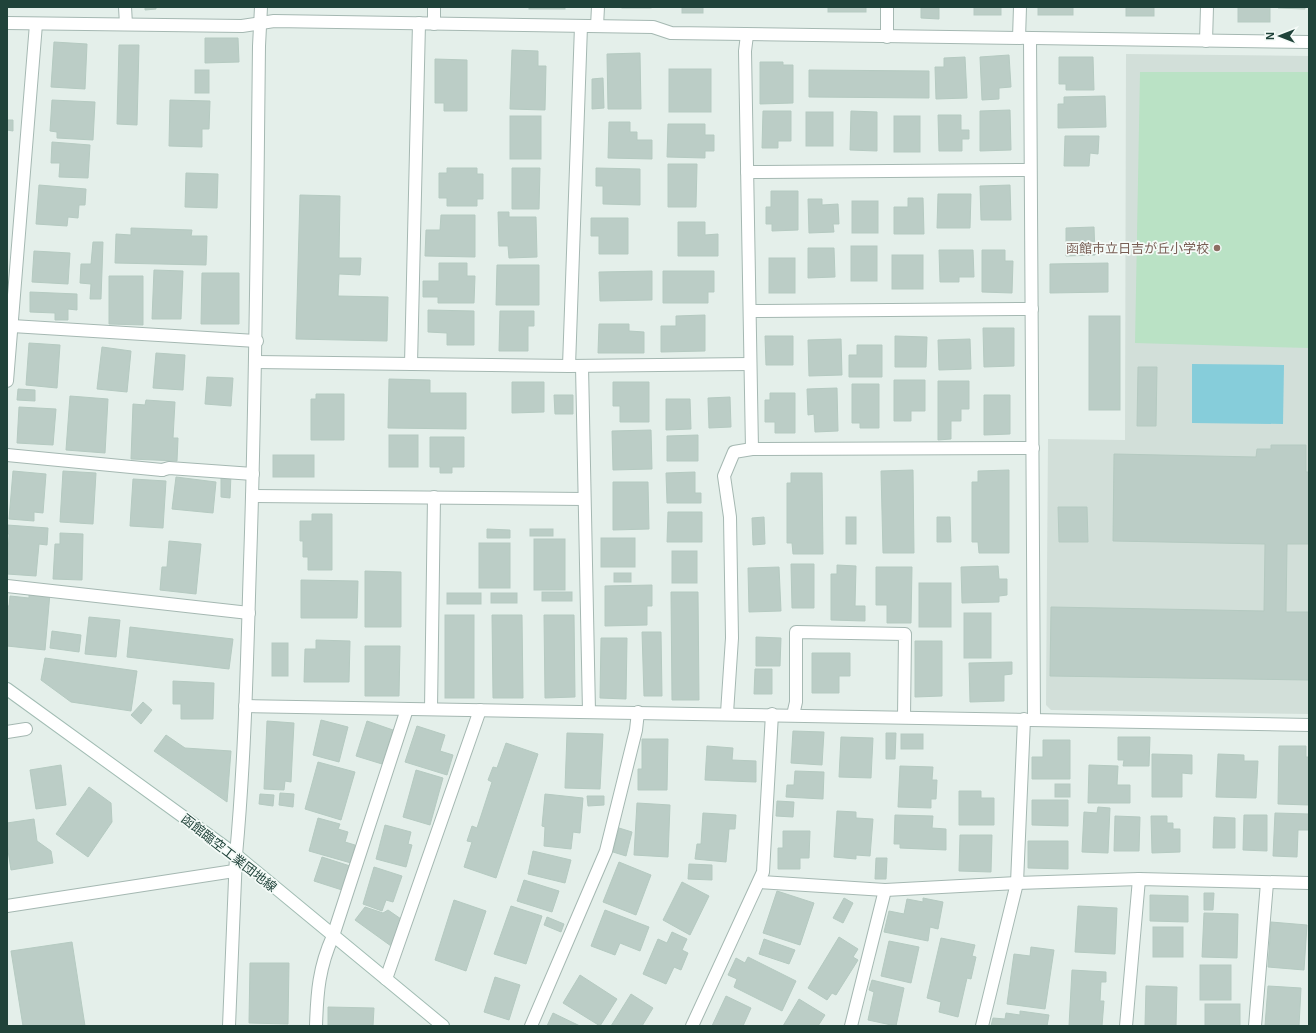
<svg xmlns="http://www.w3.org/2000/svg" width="1316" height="1033" font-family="Helvetica,'Noto Sans JP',sans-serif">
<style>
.built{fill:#d2dfd9}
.green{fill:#bae2c5}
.water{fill:#86cdda}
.building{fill:#bbcdc6;stroke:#b5cac1}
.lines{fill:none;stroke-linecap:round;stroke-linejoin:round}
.service-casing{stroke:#a5b8b2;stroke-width:14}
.minor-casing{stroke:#a5b8b2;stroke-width:14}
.tertiary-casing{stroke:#a5b8b2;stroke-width:14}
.secondary-casing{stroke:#a1bcb3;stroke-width:14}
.service{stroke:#fff;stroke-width:12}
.minor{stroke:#fff;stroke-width:12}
.tertiary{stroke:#fff;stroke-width:12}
.secondary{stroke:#fff;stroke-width:12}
.education-dot{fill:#8d6e63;stroke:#f5fbf8;stroke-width:1.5}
.labels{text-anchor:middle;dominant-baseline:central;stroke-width:3.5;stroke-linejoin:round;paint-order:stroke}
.education-label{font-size:13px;fill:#785e54;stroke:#f5fbf8;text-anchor:end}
.street-label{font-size:13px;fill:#20433a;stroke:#f5fbf8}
</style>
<rect width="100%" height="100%" fill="#e4efea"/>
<path class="built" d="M1126 54 1309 56V714L1051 710 1046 705 1048 439 1125 440Z"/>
<path class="green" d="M1140 72H1309V348L1135 343Z"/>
<path class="water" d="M1192 364 1284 365 1283 424 1192 423Z"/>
<g class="building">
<path d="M145 7H156V9L145 10Z"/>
<rect x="529" y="7" width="36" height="2"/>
<rect x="622" y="7" width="29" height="1"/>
<rect x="682" y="7" width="21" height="6"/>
<rect x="828" y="7" width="38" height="5"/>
<path d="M921 7H939V19L921 18Z"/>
<rect x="974" y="7" width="27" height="8"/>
<rect x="1038" y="7" width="35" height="8"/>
<rect x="1126" y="7" width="28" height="9"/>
<rect x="1238" y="7" width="32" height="15"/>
<path d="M1278 7H1305V9L1278 8Z"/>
<path d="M205 38H238L239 62 205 63Z"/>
<path d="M54 42 87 44 85 89 51 87Z"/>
<path d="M119 45H139L137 125 117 124Z"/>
<path d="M512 50 538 51V66H546L545 110 510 109Z"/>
<path d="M640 53 641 109H608L607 54Z"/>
<path d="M1009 55 1011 87 999 88V99L982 100 980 57Z"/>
<path d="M965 57 967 98 936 99 935 67H944V58Z"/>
<path d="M1059 57H1093L1094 90H1066V84H1059Z"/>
<path d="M435 59 467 60V111H444V103H435Z"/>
<path d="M760 62H783V65H793V103L760 104Z"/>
<rect x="669" y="69" width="42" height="43"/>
<rect x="195" y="70" width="14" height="23"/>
<path d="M809 70 929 71V98L809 97Z"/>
<path d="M603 78 604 108 592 109V79Z"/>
<path d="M1105 96 1106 127 1058 128V104H1064V97Z"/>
<path d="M52 100 95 102 93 140 57 138V132L50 131Z"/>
<path d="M170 100 210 101 209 129H202V147L169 146Z"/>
<path d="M1010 110 1011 150 980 151V111Z"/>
<path d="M763 111H791V141H778V148H762Z"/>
<path d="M851 111 877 112V151L850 150Z"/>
<rect x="806" y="112" width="27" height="34"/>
<path d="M938 115H961V130H969V139H962V151H939Z"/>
<rect x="510" y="116" width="31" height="43"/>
<rect x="894" y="116" width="26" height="36"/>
<path d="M7 120H13V131L7 130Z"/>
<path d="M609 122H630V132H637V140H652V159L608 158Z"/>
<path d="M668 124H705V135H714V151H705V158L667 157Z"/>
<path d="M1065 136H1099L1098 154 1090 153 1089 166H1064Z"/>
<path d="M52 142 90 145 88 178 59 177 60 163H51Z"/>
<path d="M668 164H697L696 207H668Z"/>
<path d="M447 168H477V174H483V199H477V206H447V198H439V173H447Z"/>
<path d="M512 168H540L539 209H512Z"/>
<path d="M596 168 640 169V205L603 204V186H596Z"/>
<path d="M186 173 218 174 217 208 185 207Z"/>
<path d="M39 185 86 189 85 205H79L78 218 68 217 67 226 36 224Z"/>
<path d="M1010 185 1011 220H981L980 186Z"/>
<path d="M771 191H798V230L772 231V224H766V207H771Z"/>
<path d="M938 194H971L970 228H937Z"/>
<path d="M300 195 340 196 339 258H361L360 275 339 274 338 296 388 297 387 341 296 339Z"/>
<path d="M908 198H923L924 234H894V207H908Z"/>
<path d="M808 199H822V205L838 204 839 224H833L834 232 809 233Z"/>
<rect x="852" y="201" width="26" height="32"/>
<path d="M498 212H509V217H536L537 257 509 258 508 246H499Z"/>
<path d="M441 215H475V257L425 256 426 230H440Z"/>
<path d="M591 218H628V254H599V236H591Z"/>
<path d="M678 222H705V235L718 234V256H678Z"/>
<path d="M1094 227 1095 255 1066 256V228Z"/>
<path d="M131 228 192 230 191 236H207L206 265 115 263 116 234 131 235Z"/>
<path d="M93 242H103L101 299H90L91 284 80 283 81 264H91Z"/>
<rect x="851" y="246" width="26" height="35"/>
<path d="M808 248H834L835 277 808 278Z"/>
<path d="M939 250H973L974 277H959V282H940Z"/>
<path d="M982 250H1005V261H1013L1012 293 982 292Z"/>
<path d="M34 251 70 253 68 284 32 282Z"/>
<rect x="892" y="255" width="31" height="34"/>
<rect x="769" y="258" width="26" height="35"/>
<path d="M439 263H467V276H475L474 303H438V297H423V281H439Z"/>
<path d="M1108 263V292L1050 293V264Z"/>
<path d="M497 265H539V305H496Z"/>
<path d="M154 270 183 271 181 319H152Z"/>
<path d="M652 271V300L600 301 599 272Z"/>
<path d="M663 271H714V292H708V303H663Z"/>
<path d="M202 273H239V324H201Z"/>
<path d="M109 276H143V325L109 324Z"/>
<path d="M30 292 77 294V310L68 309V320H55V313L30 312Z"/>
<path d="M428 310 474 311V345H447V333L428 332Z"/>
<path d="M500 311H534V326H528V351H499Z"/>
<path d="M705 315V351L661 352V326H676V316Z"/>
<rect x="1089" y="316" width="31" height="94"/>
<path d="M599 324H629V331L644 332V353H598Z"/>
<path d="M983 328H1014V366L984 367Z"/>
<path d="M765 336H793V365H766Z"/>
<path d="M895 336 927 337 926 367H895Z"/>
<path d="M841 339 842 375 809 376 808 340Z"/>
<path d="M970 339 971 369 939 370 938 340Z"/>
<path d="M29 343 60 345 57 388 26 385Z"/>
<path d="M857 345H882V377H849V355H857Z"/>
<path d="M102 347 131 351 127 392 97 389Z"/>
<path d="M156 353 185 355 183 390 153 388Z"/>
<path d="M1138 367H1157L1156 426H1137Z"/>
<path d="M207 377 233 378 231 406 205 404Z"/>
<path d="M389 379 430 380V393H466V429L388 428Z"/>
<path d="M894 380H925V411H911V421H894Z"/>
<path d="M938 381H969V409H961V421H951V439L938 440Z"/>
<path d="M512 382H544V412L512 413Z"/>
<path d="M613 382H649V422H620V406H613Z"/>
<path d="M852 384H879V428H860V423H852Z"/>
<path d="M837 388 838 431 815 432 814 414 808 415 807 389Z"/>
<path d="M18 389 35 390V401L17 400Z"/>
<path d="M770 393H795V433H775V422H765V400H770Z"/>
<path d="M316 394H344V440H311V399H316Z"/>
<path d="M554 395H573V414H555Z"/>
<path d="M984 395H1010V434L984 435Z"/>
<path d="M70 396 108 399 105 453 66 450Z"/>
<path d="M730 397 731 427 709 428 708 398Z"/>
<path d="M666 399H690L691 429 666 430Z"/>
<path d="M146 400 175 402 173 438H178L177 461 131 459 133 404 145 405Z"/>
<path d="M19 407 56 409 53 445 17 443Z"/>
<path d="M651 430 652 469 613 470 612 431Z"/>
<rect x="389" y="435" width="29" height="32"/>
<path d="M698 435V461H667V436Z"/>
<path d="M430 437H464V467H452V473H440V467H430Z"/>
<path d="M1271 445H1306V472H1309V544H1287L1286 612H1309V680L1050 676 1051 607 1264 611 1265 544 1113 541 1114 454 1256 457 1257 449H1271Z"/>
<rect x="273" y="455" width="41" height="22"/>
<path d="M913 470 914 553H883L881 471Z"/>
<path d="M1009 470V553H979L978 542H972V482H978V471Z"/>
<path d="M13 471 46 474 43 513 34 512V521L9 519Z"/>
<path d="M63 471 96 473 93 524 60 522Z"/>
<path d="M695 472V493H701V503H667L666 473Z"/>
<path d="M221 473 231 474 230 498 221 497Z"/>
<path d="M791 473H822L823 554H793L792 543H787V483H791Z"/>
<path d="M176 477 216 482 213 513 172 509Z"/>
<path d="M133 479 166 481 163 528 130 526Z"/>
<path d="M613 482H648L649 529 613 530Z"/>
<path d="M1058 507H1087L1088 542H1059Z"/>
<path d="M668 512H702V542H667Z"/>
<path d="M312 514H332V570H308V557H303V541H300V521H312Z"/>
<path d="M764 517 765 544 753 545 752 518Z"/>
<rect x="846" y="517" width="10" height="27"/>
<path d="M937 517H950L951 542H937Z"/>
<path d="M7 525 48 528 47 545 39 544 36 576 7 574 9 534H7Z"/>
<path d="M487 529 510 530V538H487Z"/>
<rect x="530" y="529" width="23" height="7"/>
<path d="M60 533 83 534 82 580 53 579 55 544H60Z"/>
<rect x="601" y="538" width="34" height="29"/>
<rect x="534" y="539" width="31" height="51"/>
<path d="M169 541 201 544 196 594 160 590 162 567H167Z"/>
<rect x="479" y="543" width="31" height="45"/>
<rect x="672" y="551" width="25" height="32"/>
<path d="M791 564H814V608H792Z"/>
<path d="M837 565 856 566 855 606H865V621L831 620V574H837Z"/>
<path d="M998 566 999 579H1007V595L999 596V602L962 603 961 567Z"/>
<path d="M779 567 781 611 749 612 748 568Z"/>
<path d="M876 567H912L911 623H887V605H876Z"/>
<path d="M365 571 401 572V627H365Z"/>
<rect x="614" y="573" width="17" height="9"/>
<path d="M301 580 358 581 357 618H301Z"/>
<rect x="919" y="583" width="32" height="44"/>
<path d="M652 585V606H647V625L605 626V586Z"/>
<path d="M29 592 50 593 45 650 7 646V606H9L10 596 29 598Z"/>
<rect x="542" y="592" width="30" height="9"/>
<path d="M671 592H698L699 700H672Z"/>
<rect x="447" y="593" width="34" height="11"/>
<rect x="491" y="593" width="26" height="10"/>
<rect x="964" y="613" width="27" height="45"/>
<rect x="445" y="615" width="29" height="83"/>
<path d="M492 615H522L523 698H493Z"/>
<path d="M544 615H574L575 697 545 698Z"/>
<path d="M89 617 120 620 116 657 85 654Z"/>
<path d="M130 627 233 639 229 669 127 657Z"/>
<path d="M52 631 81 635 79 652 50 648Z"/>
<path d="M642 632H661L662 696H644Z"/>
<path d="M756 637 781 638 780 666H756Z"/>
<path d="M601 638H627L626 699 600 698Z"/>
<path d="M316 640 350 641 349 682H304L305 649H316Z"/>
<path d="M915 641H942V696L915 697Z"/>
<rect x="272" y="643" width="16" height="33"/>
<path d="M365 646H400L399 696H365Z"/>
<path d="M812 653H850V676H839V693H812Z"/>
<path d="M45 658 137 671 131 711 71 702 41 680Z"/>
<path d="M1012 662V674L1004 675V701L970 702 969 663Z"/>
<path d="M755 669H772V694H754Z"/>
<path d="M173 681 214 683 213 719H181V704H173Z"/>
<path d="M143 702 152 710 141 724 131 715Z"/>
<path d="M321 720 348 727 339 762 313 755Z"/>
<path d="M267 721 294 723 291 782 285 781 284 790 264 789Z"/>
<path d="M367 721 393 730 382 764 356 756Z"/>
<path d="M417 726 445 735 440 751 453 755 447 775 405 762Z"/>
<path d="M793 731 824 732 822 765 791 763Z"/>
<path d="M567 733 603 734 600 789 565 788Z"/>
<path d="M886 733H896L895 759H886Z"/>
<rect x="901" y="734" width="22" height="15"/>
<path d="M166 735 185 748 231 751 227 802 154 751Z"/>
<path d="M841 737 873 738 871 778 839 777Z"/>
<path d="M1118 737H1150L1149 766H1123L1124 760H1118Z"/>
<path d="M642 739H668L667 790H638V769H642Z"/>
<path d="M1043 740H1070V779H1032V757H1043Z"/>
<path d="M506 743 538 754 496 878 464 867 472 842 467 841 472 826 477 828 492 782 488 780 493 767 497 768Z"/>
<path d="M707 746 733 748 732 760 756 761V782L705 780Z"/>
<path d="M1279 746H1306V757H1309V805L1278 804Z"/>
<path d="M1152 754 1192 755V774L1182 773V797H1152Z"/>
<path d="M1218 754 1244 755V761H1258L1256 798 1216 797Z"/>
<path d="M318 762 355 772 341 820 305 809Z"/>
<path d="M61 765 66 805 36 809 30 770Z"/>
<path d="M1089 765 1118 766 1117 785H1130V803H1088Z"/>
<path d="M900 766 933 767 932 780H937L936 799H931V808L898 807Z"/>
<path d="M416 770 443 778 430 825 403 817Z"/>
<path d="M795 771 824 772 823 799 786 797 787 785H794Z"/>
<rect x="1055" y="784" width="15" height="13"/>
<path d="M89 787 111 803 112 822 88 857 56 834Z"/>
<path d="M959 791H981V798H994V825H959Z"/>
<path d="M280 793 294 794 293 807 279 805Z"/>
<path d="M260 794 274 795 273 806 259 804Z"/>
<path d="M545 794 583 798 580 833 573 832 571 849 544 846 545 827 542 826Z"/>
<path d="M587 796H604V805L588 806Z"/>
<path d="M1032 800H1068V826L1032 825Z"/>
<path d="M777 801 794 802 793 817 776 816Z"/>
<path d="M637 803 670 805 668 857 634 855Z"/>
<path d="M1098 807 1110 808 1108 853 1082 852 1084 812 1097 813Z"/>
<path d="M837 811 856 812V818L873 819 870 856 856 855V859L834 857Z"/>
<path d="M703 813 736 815 735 829H729L726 862 695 859 697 844H701Z"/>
<path d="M1275 813 1309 814V830H1298L1297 857 1273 856Z"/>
<path d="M895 815 933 816 932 828 946 829V850L900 848V844H894Z"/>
<path d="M1244 815H1267V851L1243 850Z"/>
<path d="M1115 816 1140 817 1139 851H1114Z"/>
<path d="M1151 816H1167V823H1173V829H1180V852L1152 853Z"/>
<path d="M1214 817 1235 818V848H1213Z"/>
<path d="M318 818 340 824 338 829 348 832 345 842 355 845 351 863 309 851Z"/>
<path d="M34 819 37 841 51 851 53 863 11 870 7 844V823Z"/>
<path d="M385 825 411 832 408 844 412 845 406 867 376 859Z"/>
<path d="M619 828 632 832 626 856 613 852Z"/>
<path d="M783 831H810L809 858H800V869H778V848H783Z"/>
<path d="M960 835H992L991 872 959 871Z"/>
<path d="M1028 841H1068V869L1028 868Z"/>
<path d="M533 851 571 860 565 883 528 874Z"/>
<path d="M322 857 350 866 342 890 314 881Z"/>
<path d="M876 858H887L886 879H875Z"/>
<path d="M619 862 651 875 636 915 603 902Z"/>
<path d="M689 864 712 865V880L688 879Z"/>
<path d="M374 867 402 876 393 902 386 900 382 911 363 904Z"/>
<path d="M524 880 559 891 552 912 517 901Z"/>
<path d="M682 882 709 896 690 935 663 920Z"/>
<path d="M777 891 814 903 800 945 763 933Z"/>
<path d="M1204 893H1214L1213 910H1204Z"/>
<path d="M1150 895 1188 896V922L1150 921Z"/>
<path d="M844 898 853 903 843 923 833 918Z"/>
<path d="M923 898 943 902 938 929 930 927 928 941 884 932 889 911 904 914 907 899 923 902Z"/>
<path d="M454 900 486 911 466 971 435 960Z"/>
<path d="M511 906 542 916 526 964 494 954Z"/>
<path d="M1078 906 1117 908 1115 954 1075 952Z"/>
<path d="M365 907 383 913 388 910 401 919 391 946 355 920Z"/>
<path d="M605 910 649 927 640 951 620 943 615 955 591 946Z"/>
<path d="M1204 913 1238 914 1237 958 1202 957Z"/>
<path d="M547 917 564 924 561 932 544 925Z"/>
<path d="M1271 922 1307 925 1304 970 1268 967Z"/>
<rect x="1153" y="927" width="30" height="30"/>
<path d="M672 932 687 939 682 950 688 953 681 970 674 967 666 984 643 974 658 939 667 943Z"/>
<path d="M839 937 858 949 853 957 858 960 836 995 832 993 827 1000 808 988Z"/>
<path d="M941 938 975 945 972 956 976 957 971 979 967 978 958 1017 939 1012 941 1002 927 998Z"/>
<path d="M764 939 795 950 789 964 759 954Z"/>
<path d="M889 941 919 947 911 983 881 976Z"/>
<path d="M72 942 85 1026H23L11 951Z"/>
<path d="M1031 947 1054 950 1045 1009 1007 1004 1014 954 1030 956Z"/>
<path d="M748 957 796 981 782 1011 734 987 737 979 728 975 736 958 745 963Z"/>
<path d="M250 963H289L288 1024 249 1023Z"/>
<rect x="1200" y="965" width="31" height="35"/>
<path d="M1072 970 1106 972V982H1101L1100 1001H1104L1102 1026H1069Z"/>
<path d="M580 975 617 999 600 1026 563 1003Z"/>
<path d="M495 977 520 985 509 1020 484 1012Z"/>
<path d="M872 980 904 988 896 1026 868 1020 874 992 869 990Z"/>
<path d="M1146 986 1177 987 1176 1026H1145Z"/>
<path d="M1268 986 1301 988 1299 1026H1265Z"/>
<path d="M631 994 653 1008 642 1026H611Z"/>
<path d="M726 996 751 1008 743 1026H712Z"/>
<path d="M799 999 825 1015 818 1026H783Z"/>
<rect x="1205" y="1004" width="35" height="22"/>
<path d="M328 1007 374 1008 373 1026H328Z"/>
<path d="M1020 1011 1049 1015 1047 1026H991L993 1018 1005 1019 1006 1013 1020 1015Z"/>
<path d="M553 1013 580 1026H547Z"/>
</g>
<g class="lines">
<defs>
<path id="service" d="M162 470 169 468 253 474"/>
<g id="minor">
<path d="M125 7 126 24"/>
<path d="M7 23 242 26 274 21 653 27 671 33 1309 42"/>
<path d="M434 24V7"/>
<path d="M597 26 598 7"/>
<path d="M747 35 745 51 752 449 1033 448"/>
<path d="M887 37V7"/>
<path d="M1019 38 1020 7"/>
<path d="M1030 38 1034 719"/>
<path d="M1206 41 1207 7"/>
<path d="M747 172 1030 170"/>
<path d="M750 311 1032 309"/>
<path d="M12 326 257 341"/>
<path d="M256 362 569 366 750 364"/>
<path d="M411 364 419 23"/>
<path d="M569 366 581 26"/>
<path d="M582 366 589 712"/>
<path d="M7 381 36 24"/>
<path d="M7 455 162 470"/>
<path d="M252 496 584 499"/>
<path d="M7 586 249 613"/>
<path d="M245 706 1309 725"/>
<path d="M431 709 434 497"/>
<path d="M727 713 732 638 730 517 724 476 734 452 752 449"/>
<path d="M793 715 796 702V632L905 634 904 717"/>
<path d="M7 732 26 729"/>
<path d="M236 855C245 758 247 660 250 563 256 391 257 219 259 46L261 7"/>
<path d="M760 882 885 890 1017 883 1139 879 1309 883"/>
<path d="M7 906 234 871"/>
<path d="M386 979 480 710"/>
<path d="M316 1026C317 992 319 967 333 936L407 709"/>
<path d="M531 1026 606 851 636 730 638 712"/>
<path d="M692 1026 763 872 772 714"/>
<path d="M851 1026 885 890"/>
<path d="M982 1026 1017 883 1024 719"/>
<path d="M1126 1026 1139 879"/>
<path d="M1255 1026 1267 883"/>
</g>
<path id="tertiary" d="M229 1026 236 855"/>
<path id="secondary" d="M7 689 236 855 443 1026"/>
</defs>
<use href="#service" class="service-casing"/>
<use href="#minor" class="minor-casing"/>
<use href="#tertiary" class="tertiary-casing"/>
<use href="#secondary" class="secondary-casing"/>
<use href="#service" class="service"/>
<use href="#minor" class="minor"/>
<use href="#tertiary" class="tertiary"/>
<use href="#secondary" class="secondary"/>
</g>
<circle class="education-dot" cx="1217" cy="248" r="4"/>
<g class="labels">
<g class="education-label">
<text x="1209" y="248">函館市立日吉が丘小学校</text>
</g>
<g class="street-label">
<text transform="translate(229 853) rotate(38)">函館臨空工業団地線</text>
</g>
</g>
<rect width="1316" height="1033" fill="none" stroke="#20433a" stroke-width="16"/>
<g transform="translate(1280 36) rotate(270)" stroke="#f5fbf8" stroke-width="3" paint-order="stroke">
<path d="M0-3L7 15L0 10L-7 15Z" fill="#20433a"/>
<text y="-6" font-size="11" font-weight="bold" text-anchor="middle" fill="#20433a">N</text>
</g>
</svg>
